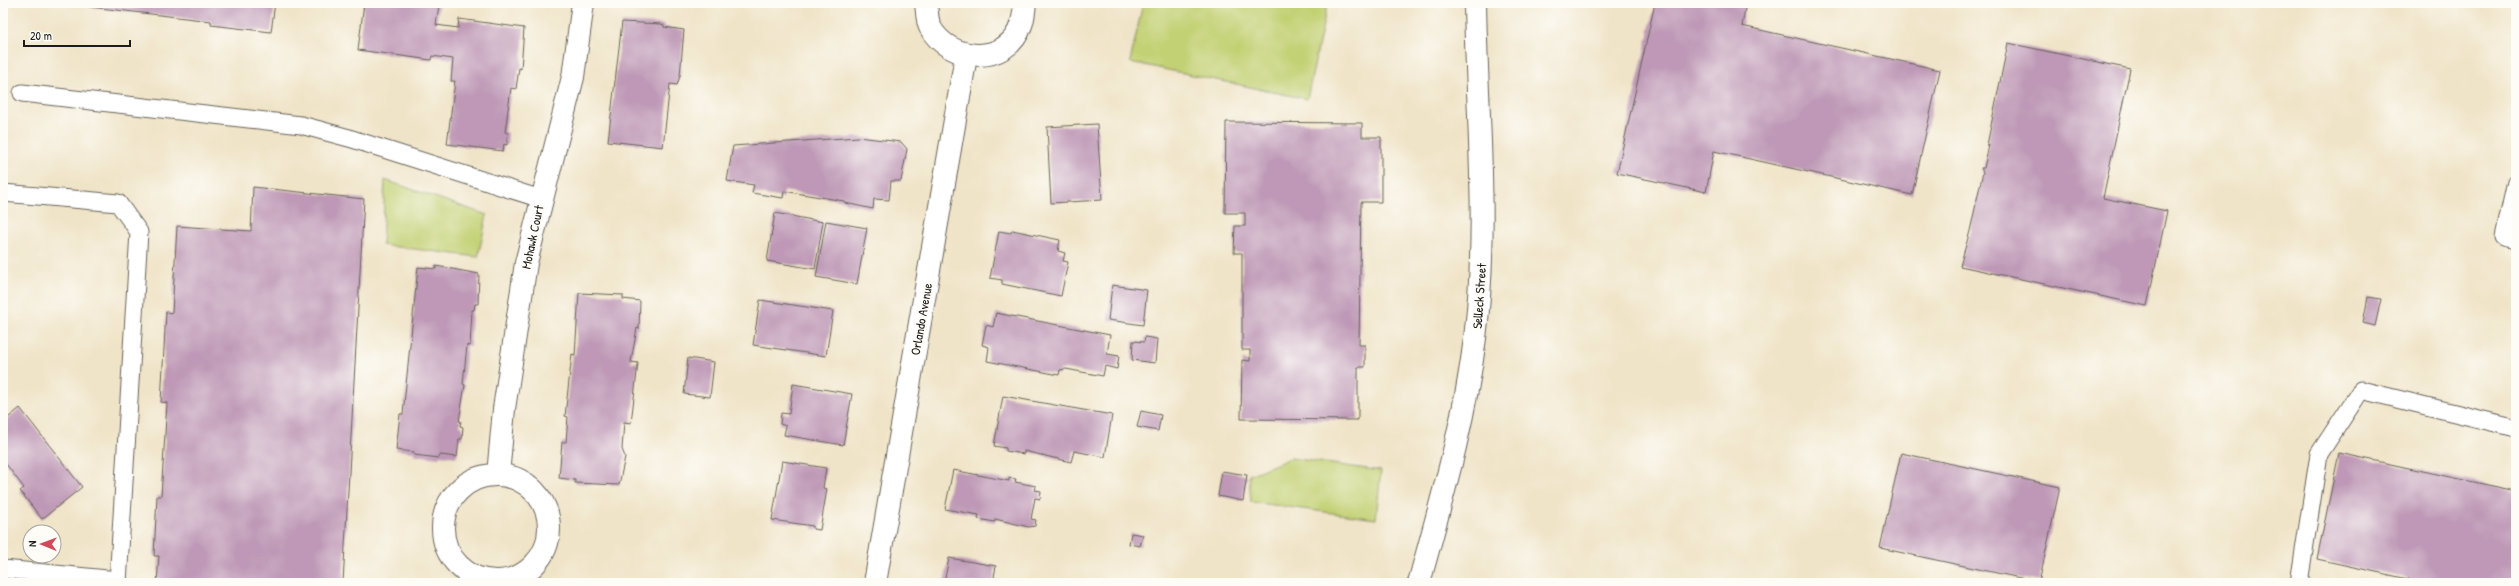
<svg xmlns="http://www.w3.org/2000/svg" width="2519" height="586" font-family="'Patrick Hand',sans-serif">
<style>
.green{fill:#c3d174;stroke:#707648}
.building{fill:#be98b6}
.lines{fill:none;stroke-linecap:round;stroke-linejoin:round}
.service-casing{stroke:#666258;stroke-width:19}
.minor-casing{stroke:#666258;stroke-width:24}
.secondary-casing{stroke:#666258;stroke-width:24}
.service{stroke:#fff;stroke-width:17}
.minor{stroke:#fff;stroke-width:22}
.secondary{stroke:#fff;stroke-width:22}
.labels{text-anchor:middle;dominant-baseline:central;stroke-width:4;stroke-linejoin:round;paint-order:stroke}
.street-label{font-size:13px;fill:#1c1c1c;stroke:#fdfcf7}
</style>
<rect width="100%" height="100%" fill="#fdfcf7"/>
<filter id="ink" filterUnits="userSpaceOnUse"><feTurbulence type="fractalNoise" baseFrequency=".025" numOctaves="2"/><feDisplacementMap in="SourceGraphic" scale="8" xChannelSelector="R" yChannelSelector="G"/><feConvolveMatrix kernelMatrix="1 2 1 2 8 2 1 2 1" color-interpolation-filters="sRGB"/></filter>
<filter id="wash" filterUnits="userSpaceOnUse"><feTurbulence type="fractalNoise" baseFrequency=".012" numOctaves="4" result="noise"/><feDisplacementMap in="SourceGraphic" scale="16" xChannelSelector="R" yChannelSelector="G"/><feGaussianBlur stdDeviation="0.9" result="paint"/><feColorMatrix in="noise" values="0 0 0 0 0 0 0 0 0 0 0 0 0 0 0 0 0 1.4 0 .05"/><feComposite in="paint" operator="in"/></filter>
<g filter="url(#wash)">
<rect width="100%" height="100%" fill="#f0e4c8"/>
<g class="green">
<path d="M1143 3H1311L1327 6 1307 99 1130 62Z"/>
<path d="M385 180 487 215 478 257 382 245Z"/>
<path d="M1291 458 1381 471 1376 519 1251 502 1249 475Z"/>
</g>
<g id="blocks">
<g class="building">
<path d="M57 3H275L271 32 211 25V21Z"/>
<path d="M364 3H433L439 5 436 25 458 28 459 19 524 28 521 69 519 68 516 89 511 88 505 132 508 133 507 145 504 144 503 151 447 144 455 81H451L453 59 432 56 431 60 358 50Z"/>
<path d="M1655 3H1746L1742 26 1940 70 1912 195 1714 151 1706 192 1617 173Z"/>
<path d="M622 22 661 24 664 25V27L684 30 680 76 677 85 670 84 663 147 608 141Z"/>
<path d="M2008 43 2130 69 2103 198 2167 211 2147 306 1960 266 1970 231 1983 172 1981 168H1984L1989 145H1987Z"/>
<path d="M1226 122 1362 123V137H1381V202H1361L1359 345H1365V367H1358V420L1241 419 1242 360 1250 361V350H1242V253H1234L1235 226H1245V213H1225Z"/>
<path d="M1097 124 1102 200 1051 203 1047 127Z"/>
<path d="M858 137 901 142 907 149 901 181H891L889 200 874 199 873 209 845 203 844 201 784 191 783 198 752 193 754 185 727 181 733 146Z"/>
<path d="M253 187 364 199 343 583H157L159 556H154L157 496H161L167 403 161 402 166 312 172 313 177 226 251 231Z"/>
<path d="M775 213 823 222 815 269 767 261Z"/>
<path d="M826 221 867 228 857 284 816 277Z"/>
<path d="M1012 230 1060 240 1058 251 1065 253 1063 261 1068 262 1061 296 1002 284V280L990 278 999 231 1011 233Z"/>
<path d="M436 266 479 274 478 304H475L474 310H472L470 346 467 345 463 384 465 385 459 421H461L460 426 463 427 462 439H459L457 457 440 455 439 458 414 455V452L396 450 400 414H403L418 267 436 269Z"/>
<path d="M1112 285 1147 290 1143 325 1108 320Z"/>
<path d="M579 293 623 295V299L640 301 639 329 637 328 631 362 638 363 631 423 624 422 622 449 625 457 619 485 575 483V480L559 478 562 442H566L568 417 565 416 572 354 575 355Z"/>
<path d="M2368 297 2381 299 2375 326 2363 323Z"/>
<path d="M760 300 833 311 826 356 753 345Z"/>
<path d="M996 313 1110 335 1107 354 1119 356 1117 369 1105 366 1103 376 1066 369 1060 370 1059 375 987 361 989 347 982 345 986 325 993 327Z"/>
<path d="M1145 337 1157 339 1155 363 1132 360 1133 341 1144 342Z"/>
<path d="M688 358 714 362 710 397 684 394Z"/>
<path d="M793 384 852 394 843 445 784 435 786 426 780 424 781 413 789 414Z"/>
<path d="M1003 396 1112 415 1105 457 1074 451 1071 462 1024 451V454L1006 451V448L994 446Z"/>
<path d="M20 408 82 487 42 519 20 491 24 488 3 460V422Z"/>
<path d="M1141 411 1161 415 1158 431 1137 427Z"/>
<path d="M1901 453 2060 487 2039 582 1880 548Z"/>
<path d="M2339 453 2516 491V583H2407L2408 579 2317 559Z"/>
<path d="M782 461 826 468 823 488 827 489 820 530 813 529V526L772 520Z"/>
<path d="M953 470 1009 481V478L1016 479 1015 482 1036 486 1035 490 1041 491 1040 499 1035 498 1031 519 1036 520 1035 526 1029 527 995 519V522L978 519 979 515 945 509Z"/>
<path d="M1222 471 1247 475 1243 501 1218 496Z"/>
<path d="M1131 533 1143 535 1140 546 1129 544Z"/>
<path d="M949 558 996 566 993 583H944Z"/>
</g>
</g>
</g>
<g filter="url(#ink)">
<use href="#blocks" fill-opacity="0" stroke="#666258" stroke-width="1"/>
<g class="lines">
<defs>
<g id="service">
<path d="M22 93 301 125 349 138 541 199"/>
<path d="M2516 182 2504 237 2516 240"/>
<path d="M3 193 118 203 139 232 118 583"/>
<path d="M3 569 118 580"/>
<path d="M2299 583 2319 454 2361 390 2516 428"/>
</g>
<g id="minor">
<path d="M926 3C927 10 927 21 930 27 949 63 1008 66 1021 25 1024 18 1024 10 1025 3"/>
<path d="M498 475 504 409 526 263 573 77 583 3"/>
<circle cx="496" cy="528" r="53"/>
<path d="M875 583 966 56"/>
</g>
<path id="secondary" d="M1419 583C1441 502 1465 421 1475 338 1489 227 1477 115 1475 3"/>
</defs>
<use href="#service" class="service-casing"/>
<use href="#minor" class="minor-casing"/>
<use href="#secondary" class="secondary-casing"/>
<use href="#service" class="service"/>
<use href="#minor" class="minor"/>
<use href="#secondary" class="secondary"/>
</g>
</g>
<g class="labels">
<g class="street-label">
<text transform="translate(532 237) rotate(-78)">Mohawk Court</text>
<text transform="translate(1479 296) rotate(-86)">Selleck Street</text>
<text transform="translate(921 319) rotate(-80)">Orlando Avenue</text>
</g>
</g>
<rect width="2519" height="586" fill="none" stroke="#fdfcf7" stroke-width="16"/>
<g transform="translate(42 544) rotate(271)"><circle r="19" fill="#fdfcf7" stroke="#a3a29f"/>
<path d="M0-3L7 15L0 10L-7 15Z" fill="#d1495b"/>
<text y="-6" font-size="11" font-weight="bold" text-anchor="middle" fill="#1c1c1c">N</text>
</g>
<path d="M24 40v6h106v-6" fill="none" stroke="#1c1c1c" stroke-width="2"/>
<text x="30" y="40" font-size="12" fill="#1c1c1c" stroke="#fdfcf7" stroke-width="3" paint-order="stroke">20 m</text>
</svg>
